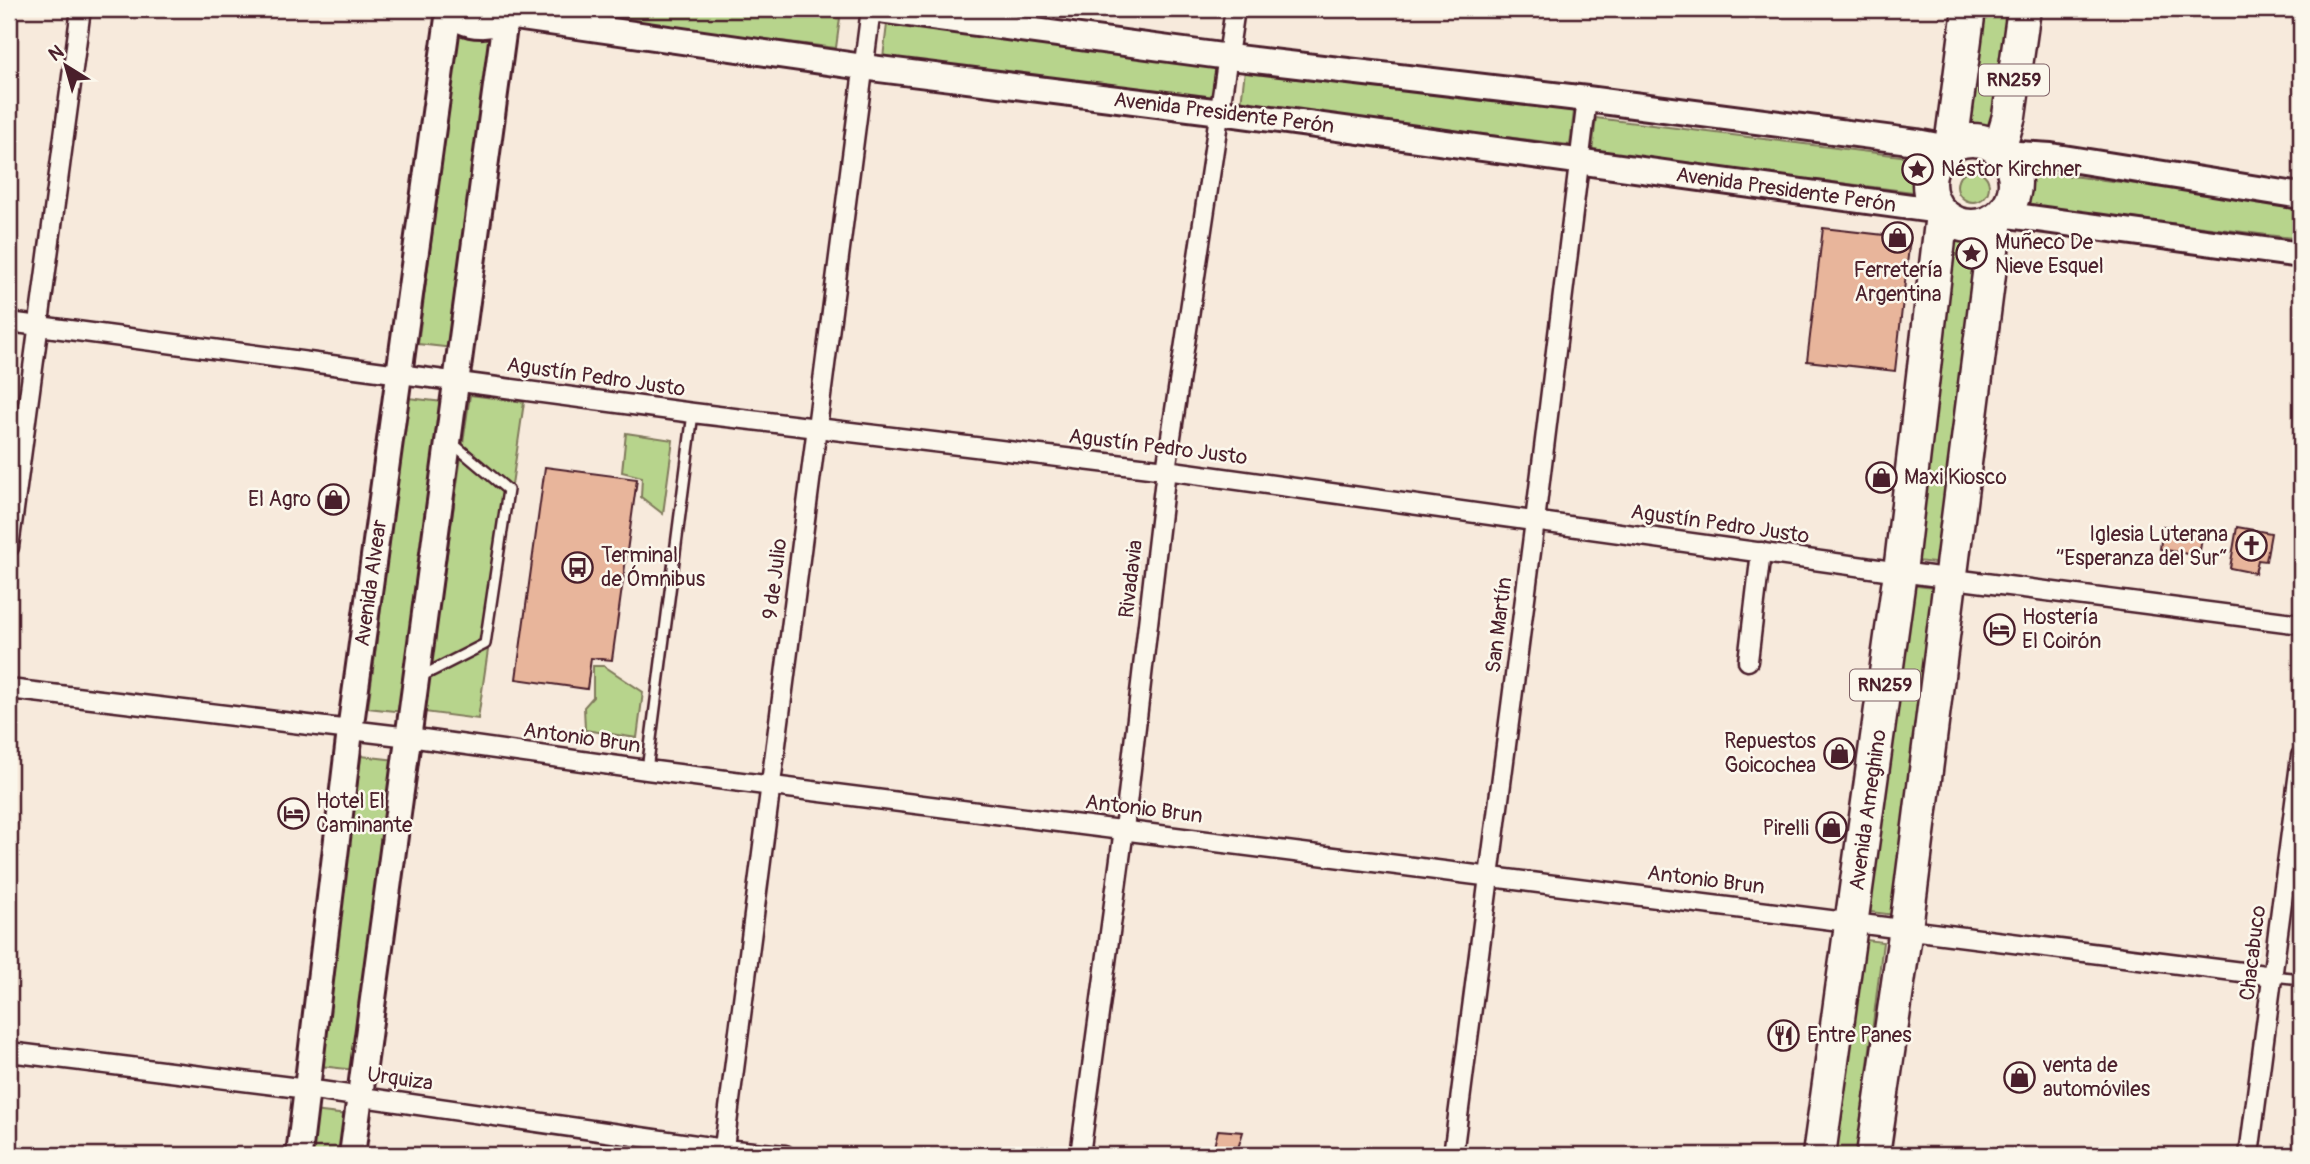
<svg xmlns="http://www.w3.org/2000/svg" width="2310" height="1164" font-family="Pangolin,sans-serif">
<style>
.green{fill:#b7d48c;stroke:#807a5c;stroke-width:2}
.building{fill:#e8b59b;stroke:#4a1f2b;stroke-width:2}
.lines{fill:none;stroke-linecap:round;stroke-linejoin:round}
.lane-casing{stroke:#4a1f2b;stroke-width:14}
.street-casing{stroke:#4a1f2b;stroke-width:23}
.secondary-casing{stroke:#4a1f2b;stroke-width:30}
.highway-casing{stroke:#4a1f2b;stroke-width:37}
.lane{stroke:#fbf7ec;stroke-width:9}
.street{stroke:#fbf7ec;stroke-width:18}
.secondary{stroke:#fbf7ec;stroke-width:24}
.highway{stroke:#fbf7ec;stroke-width:32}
.labels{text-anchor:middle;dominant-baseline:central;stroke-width:5;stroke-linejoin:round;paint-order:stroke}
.shield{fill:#fbf7ec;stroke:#7f6065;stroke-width:2}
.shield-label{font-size:19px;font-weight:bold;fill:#4a1f2b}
.street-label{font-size:21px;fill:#4a1f2b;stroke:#fbf7ec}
.poi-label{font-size:21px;fill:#4a1f2b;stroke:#fbf7ec;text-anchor:start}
</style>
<rect width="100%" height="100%" fill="#f7eadc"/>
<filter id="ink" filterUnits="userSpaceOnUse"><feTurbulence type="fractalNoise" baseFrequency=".0143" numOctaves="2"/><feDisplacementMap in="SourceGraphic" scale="14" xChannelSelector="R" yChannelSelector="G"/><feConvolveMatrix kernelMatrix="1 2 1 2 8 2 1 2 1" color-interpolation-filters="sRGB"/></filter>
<g filter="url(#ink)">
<g class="green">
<path d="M528 9H772L840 18 836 48Z"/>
<path d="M1984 9H2010L1995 134 1970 131Z"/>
<path d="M887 24 1216 65 1212 99 883 58Z"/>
<path d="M458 34 493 38 453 348 418 344Z"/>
<path d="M1245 70 1574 111 1570 145 1241 104Z"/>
<path d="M1596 118 1925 159 1921 193 1592 152Z"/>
<circle cx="1973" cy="186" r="16"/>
<path d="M2030 171 2301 204V239L2025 205Z"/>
<path d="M1956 234 1981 237 1942 564 1917 561Z"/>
<path d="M470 395 524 402 478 719 424 712Z"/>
<path d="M408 398 443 402 403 712 368 708Z"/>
<path d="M626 433 673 440 663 514 641 497 642 477 622 472Z"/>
<path d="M1909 585 1934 588 1895 915 1870 912Z"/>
<path d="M593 666H604L643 692 637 738 585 730 584 707 593 697Z"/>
<path d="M361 756 396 760 355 1070 321 1066Z"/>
<path d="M1858 939 1883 942 1857 1155H1832Z"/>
<path d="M313 1111 347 1115 342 1155H307Z"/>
</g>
<g class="building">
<path d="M1823 228 1910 238 1895 371 1807 361Z"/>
<path d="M545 467 637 479 612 660 591 658 587 689 516 679Z"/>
<path d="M2163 526 2203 532 2199 556 2160 549Z"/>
<path d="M2237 527 2271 533 2266 561 2258 560 2255 573 2230 568Z"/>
<path d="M1218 1130 1243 1132 1236 1155H1212Z"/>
</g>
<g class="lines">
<defs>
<g id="lane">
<path d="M422 676 485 644 508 490 451 442"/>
<path d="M647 770 693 413"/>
<path d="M2273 976 2301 979"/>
</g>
<g id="street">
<path d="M9 322 693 413 1166 470 1900 572 2301 624"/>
<path d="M9 547 81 9"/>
<path d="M1748 661 1761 552"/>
<path d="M9 689 409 737 647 770 2273 976"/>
<path d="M9 1052 307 1089 724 1149 785 1155"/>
<path d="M723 1155 871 9"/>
<path d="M1080 1155 1124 829 1166 470 1235 9"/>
<path d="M1453 1155 1535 521 1587 99"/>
<path d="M2249 1155 2301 756"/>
</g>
<g id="secondary">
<path d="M447 9C465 30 496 31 515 9"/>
<path d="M872 9 1229 57 1587 99 1917 142 1948 148"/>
<path d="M508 16 863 67 1221 112 1940 211"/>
<path d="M2003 153 2051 156 2301 196"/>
<path d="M2001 214 2301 255"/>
<path d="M299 1155 350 731 449 11"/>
<path d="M352 1155 505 19"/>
</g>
<g id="highway">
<circle cx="1972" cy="183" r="43"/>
<path d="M1951 146 1969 9"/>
<path d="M1999 150 2009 116 2024 9"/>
<path d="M1819 1155 1900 572 1942 214"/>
<path d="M1873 1155 1906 928 1996 219"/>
</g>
</defs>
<use href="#lane" class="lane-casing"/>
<use href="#street" class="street-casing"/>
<use href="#secondary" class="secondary-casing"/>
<use href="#highway" class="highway-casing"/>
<use href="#lane" class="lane"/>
<use href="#street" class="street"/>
<use href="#secondary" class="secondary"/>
<use href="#highway" class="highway"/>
</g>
</g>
<defs>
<symbol id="sight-ring" viewBox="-11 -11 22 22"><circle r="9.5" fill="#fbf7ec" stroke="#4a1f2b" stroke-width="1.5"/><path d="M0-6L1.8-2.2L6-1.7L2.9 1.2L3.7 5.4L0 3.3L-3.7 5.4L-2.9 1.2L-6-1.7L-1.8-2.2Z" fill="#4a1f2b"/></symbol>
<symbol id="shop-ring" viewBox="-11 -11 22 22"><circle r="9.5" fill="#fbf7ec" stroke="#4a1f2b" stroke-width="1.5"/><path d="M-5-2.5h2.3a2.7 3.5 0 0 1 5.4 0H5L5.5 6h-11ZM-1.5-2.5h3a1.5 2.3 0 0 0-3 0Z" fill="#4a1f2b"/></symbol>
<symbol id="church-ring" viewBox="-11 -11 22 22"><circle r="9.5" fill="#fbf7ec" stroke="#4a1f2b" stroke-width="1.5"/><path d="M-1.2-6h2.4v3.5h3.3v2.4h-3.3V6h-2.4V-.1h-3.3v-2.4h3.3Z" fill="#4a1f2b"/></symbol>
<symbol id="bus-ring" viewBox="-11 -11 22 22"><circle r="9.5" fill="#fbf7ec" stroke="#4a1f2b" stroke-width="1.5"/><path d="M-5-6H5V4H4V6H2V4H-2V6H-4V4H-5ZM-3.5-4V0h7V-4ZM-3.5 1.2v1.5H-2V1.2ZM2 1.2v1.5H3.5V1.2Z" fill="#4a1f2b"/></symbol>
<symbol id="hotel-ring" viewBox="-11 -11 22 22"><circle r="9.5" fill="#fbf7ec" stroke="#4a1f2b" stroke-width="1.5"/><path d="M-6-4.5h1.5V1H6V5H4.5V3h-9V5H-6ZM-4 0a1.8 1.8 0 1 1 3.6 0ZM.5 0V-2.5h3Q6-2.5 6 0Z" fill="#4a1f2b"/></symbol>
<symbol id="restaurant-ring" viewBox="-11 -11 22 22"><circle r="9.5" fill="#fbf7ec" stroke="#4a1f2b" stroke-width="1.5"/><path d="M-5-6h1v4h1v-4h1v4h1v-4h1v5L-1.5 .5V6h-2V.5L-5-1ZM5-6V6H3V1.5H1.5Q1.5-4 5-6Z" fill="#4a1f2b"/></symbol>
</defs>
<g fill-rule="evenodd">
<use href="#sight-ring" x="1900" y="152" width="35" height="35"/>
<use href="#shop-ring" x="1880" y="220" width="35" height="35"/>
<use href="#sight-ring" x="1954" y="236" width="35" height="35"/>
<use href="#shop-ring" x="1864" y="460" width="35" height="35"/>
<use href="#shop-ring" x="316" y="482" width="35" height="35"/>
<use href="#church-ring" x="2234" y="528" width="35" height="35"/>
<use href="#bus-ring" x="560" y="550" width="35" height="35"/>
<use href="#hotel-ring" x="1982" y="612" width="35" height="35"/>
<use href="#shop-ring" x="1822" y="736" width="35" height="35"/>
<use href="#hotel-ring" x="276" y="796" width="35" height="35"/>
<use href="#shop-ring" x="1814" y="810" width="35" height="35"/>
<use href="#restaurant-ring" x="1766" y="1018" width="35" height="35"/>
<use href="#shop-ring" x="2002" y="1060" width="35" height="35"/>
</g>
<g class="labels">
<g class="shield">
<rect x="1979" y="64.5" width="70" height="31" rx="5"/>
<rect x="1850" y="669.5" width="70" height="31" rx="5"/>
</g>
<g class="shield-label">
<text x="2014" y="80">RN259</text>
<text x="1885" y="685">RN259</text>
</g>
<g class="street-label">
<text transform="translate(1224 113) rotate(7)">Avenida Presidente Perón</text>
<text transform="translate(1786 190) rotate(8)">Avenida Presidente Perón</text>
<text transform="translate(596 377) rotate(8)">Agustín Pedro Justo</text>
<text transform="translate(1158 447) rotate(7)">Agustín Pedro Justo</text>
<text transform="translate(1720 524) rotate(8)">Agustín Pedro Justo</text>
<text transform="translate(775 579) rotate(-83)">9 de Julio</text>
<text transform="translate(1131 579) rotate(-83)">Rivadavia</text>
<text transform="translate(371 583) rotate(-82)">Avenida Alvear</text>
<text transform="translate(1499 625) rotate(-83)">San Martín</text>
<text transform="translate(582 738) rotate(8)">Antonio Brun</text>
<text transform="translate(1144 809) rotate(7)">Antonio Brun</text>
<text transform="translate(1868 810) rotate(-82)">Avenida Ameghino</text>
<text transform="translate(1706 880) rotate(7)">Antonio Brun</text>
<text transform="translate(2253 953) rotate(-83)">Chacabuco</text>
<text transform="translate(400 1079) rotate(8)">Urquiza</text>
</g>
<g class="poi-label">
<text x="1941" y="169">Néstor Kirchner</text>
<text x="1995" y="242">Muñeco De<tspan x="1995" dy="24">Nieve Esquel</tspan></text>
<text x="1898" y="270" text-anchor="middle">Ferretería<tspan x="1898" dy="24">Argentina</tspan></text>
<text x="1904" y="477">Maxi Kiosco</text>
<text x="311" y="499" text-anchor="end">El Agro</text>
<text x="2228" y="534" text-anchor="end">Iglesia Luterana<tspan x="2228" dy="24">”Esperanza del Sur“</tspan></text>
<text x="601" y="555">Terminal<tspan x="601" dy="24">de Ómnibus</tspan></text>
<text x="2022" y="617">Hostería<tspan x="2022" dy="24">El Coirón</tspan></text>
<text x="1816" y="741" text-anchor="end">Repuestos<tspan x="1816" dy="24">Goicochea</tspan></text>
<text x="316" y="801">Hotel El<tspan x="316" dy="24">Caminante</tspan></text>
<text x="1809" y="828" text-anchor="end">Pirelli</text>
<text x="1807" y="1035">Entre Panes</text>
<text x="2043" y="1065">venta de<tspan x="2043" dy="24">automóviles</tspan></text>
</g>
</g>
<rect width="2310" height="1164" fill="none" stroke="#fbf7ec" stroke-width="35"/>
<rect x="18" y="18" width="2275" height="1129" fill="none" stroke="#4a1f2b" stroke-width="2.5" filter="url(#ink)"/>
<g transform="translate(66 66) rotate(323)" stroke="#fbf7ec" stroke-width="5" paint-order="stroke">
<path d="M0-5L12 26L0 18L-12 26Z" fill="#4a1f2b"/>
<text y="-10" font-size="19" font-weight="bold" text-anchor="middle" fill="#4a1f2b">N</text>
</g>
</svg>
